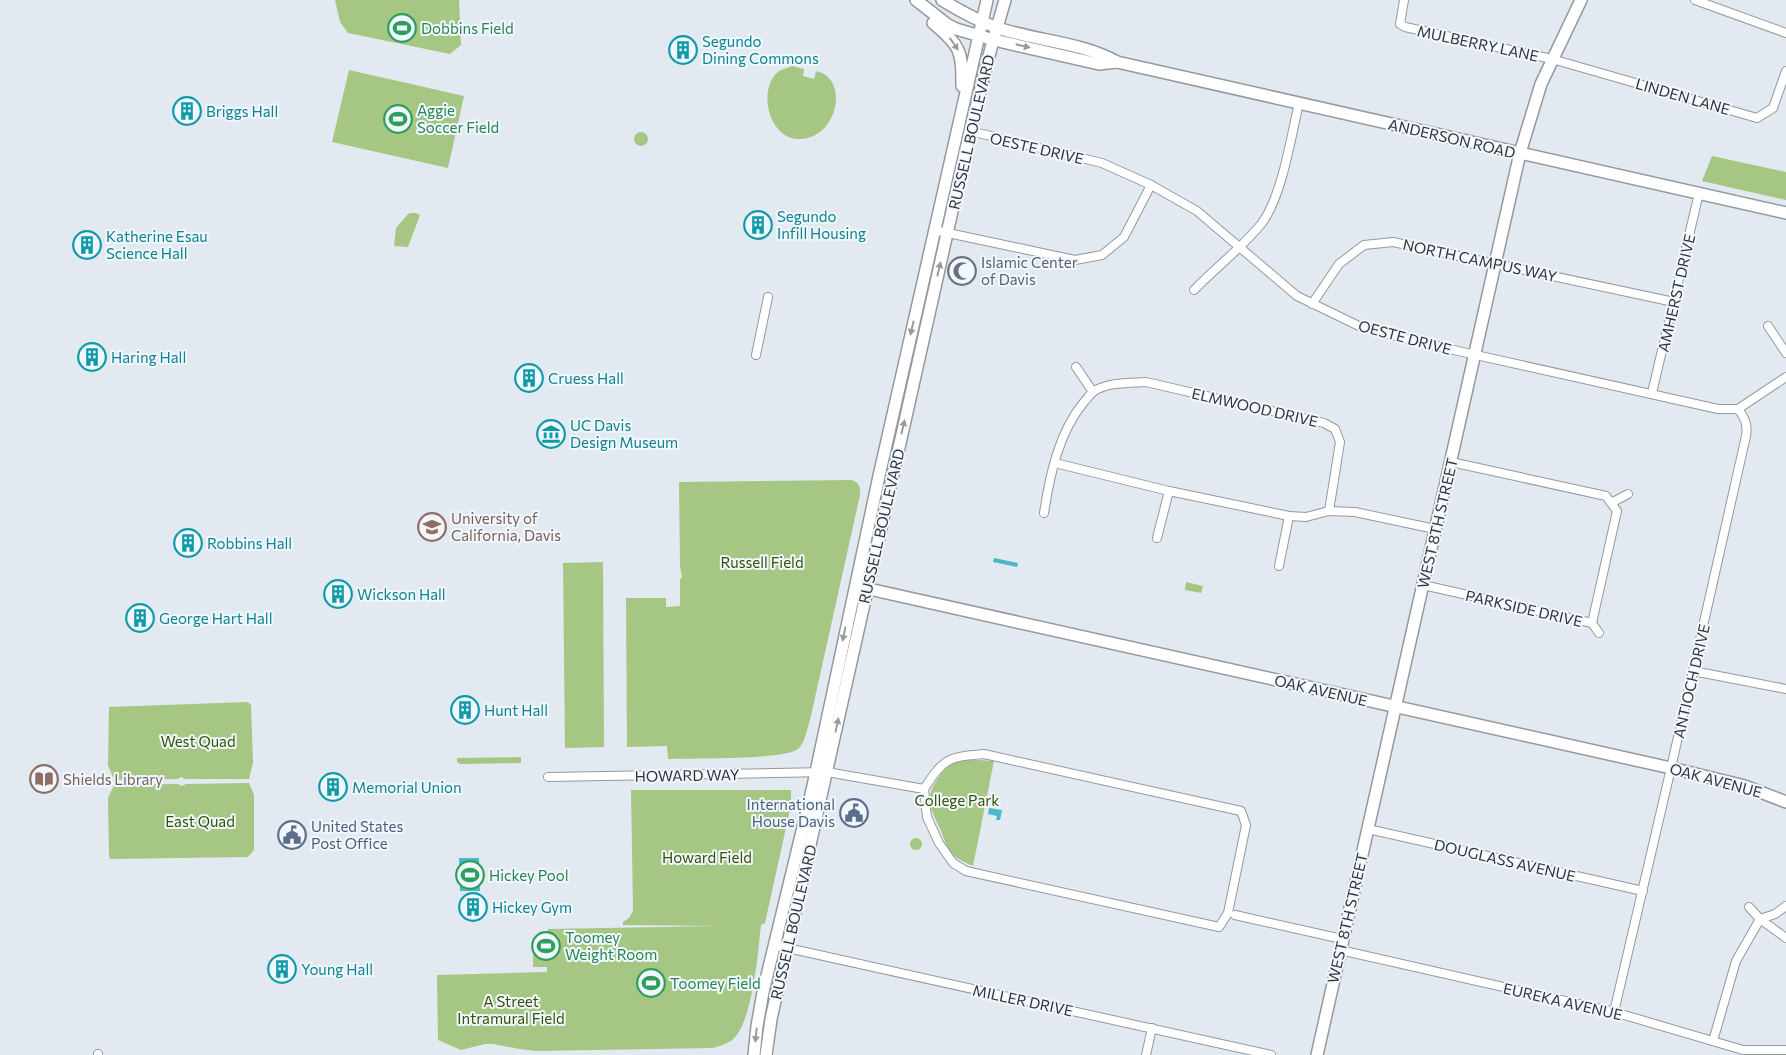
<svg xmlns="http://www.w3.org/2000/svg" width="1786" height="1055" font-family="Commissioner,sans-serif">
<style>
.green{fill:#a6c684}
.water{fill:#47b9c9}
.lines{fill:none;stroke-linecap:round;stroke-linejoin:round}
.street-casing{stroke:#93999f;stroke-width:10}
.secondary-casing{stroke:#93999f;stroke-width:14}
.street{stroke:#fff;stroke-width:8}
.secondary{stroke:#fff;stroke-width:11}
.oneway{fill:#989a9b}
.labels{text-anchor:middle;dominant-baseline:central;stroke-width:4;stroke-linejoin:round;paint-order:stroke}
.leisure-label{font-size:15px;fill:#27864d;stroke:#f0f7fe;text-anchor:start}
.culture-label{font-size:15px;fill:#0d838f;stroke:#f0f7fe;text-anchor:start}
.street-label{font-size:15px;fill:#323537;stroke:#f0f7fe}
.worship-label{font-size:15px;fill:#5b616d;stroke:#f0f7fe;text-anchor:start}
.education-label{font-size:15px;fill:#785e54;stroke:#f0f7fe;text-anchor:start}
.park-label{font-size:15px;fill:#345100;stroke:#f0f7fe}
.service-label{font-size:15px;fill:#4e5e75;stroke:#f0f7fe;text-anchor:end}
</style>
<rect width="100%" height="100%" fill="#e3e9f0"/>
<g class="green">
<path d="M335 0H459L461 45 450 54 348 33 340 22Z"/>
<path d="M792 66 804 69 803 76 814 79 816 71C851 78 837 141 798 139 769 138 757 90 778 72 782 69 787 68 792 66Z"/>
<path d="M349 70 464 96 448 168 332 142Z"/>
<circle cx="641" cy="139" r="7"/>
<path d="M1712 156 1786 172V200L1702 181Z"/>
<path d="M411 213H416L420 215 408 247 394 246 396 228 408 214Z"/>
<path d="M852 480C859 483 861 487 860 495L810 720C807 729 805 743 798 749 785 760 691 758 668 759L667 746 627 747 626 598H666V607L680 606V579L682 578 680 566 679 482Z"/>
<path d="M603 562 604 747 565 748 563 563Z"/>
<path d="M1186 582 1203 586 1201 593 1185 590Z"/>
<path d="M248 702 251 705 253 763 249 779H185L181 777 178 779 114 780 108 765 109 707Z"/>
<path d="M521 757V763L460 764 457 762V758Z"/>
<path d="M963 759 994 761 973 866C966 863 959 860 953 855 947 850 944 838 941 831 931 809 923 798 939 777 946 767 951 763 963 759Z"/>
<path d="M249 783 254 795V850L248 857 110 859 109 855 108 798 114 785 178 784 182 786 186 784Z"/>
<path d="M631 790H791V805L765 923 761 925C758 951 753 1025 731 1041 726 1044 719 1046 713 1048L536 1051 520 1049 493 1044H485L461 1050 438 1040 437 975 547 972V967H533V941H548V929L718 926 623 925V922L629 918 633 911Z"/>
<circle cx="916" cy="844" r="6"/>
</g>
<g class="water">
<path d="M994 558 1018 563 1017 567 993 562Z"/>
<path d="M989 808 1002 810 1000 820H996L997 816 988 814Z"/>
<path d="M459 858H479L480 891H460Z"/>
</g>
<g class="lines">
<defs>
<g id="street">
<path d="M1404 0 1400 24 1405 27 1552 59 1757 118 1773 108 1786 71"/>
<path d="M1695 0 1786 33"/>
<path d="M970 131 1102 163 1151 185 1197 211 1297 296 1363 328 1458 351 1718 409H1738L1786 377"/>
<path d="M934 230 1075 260 1102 255 1124 237 1151 185"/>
<path d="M1194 290C1216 267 1242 248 1262 223 1282 196 1291 137 1299 103"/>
<path d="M1312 304 1339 264 1364 245 1393 242 1674 302"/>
<path d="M1768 326 1786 353"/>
<path d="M756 355 768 297"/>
<path d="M1076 367 1093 392"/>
<path d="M1652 393 1699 193"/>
<path d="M1055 463 1169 491 1289 516 1306 517 1329 511 1355 512 1435 529"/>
<path d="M1611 503 1628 494"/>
<path d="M1044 513C1050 474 1059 432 1084 402 1087 399 1090 394 1094 391 1109 382 1130 383 1146 382L1324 423 1335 429 1340 442 1329 511"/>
<path d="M1157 538 1169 491"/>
<path d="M1279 566 1289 516"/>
<path d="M1423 585 1592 623 1617 511 1606 496 1451 462"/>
<path d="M1592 623 1599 633"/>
<path d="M1693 671 1786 689"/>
<path d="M548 777 827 772 924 789 927 817 939 843 953 863 966 871 1219 927 1228 913 1246 825 1241 811 984 754C948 757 944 758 924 789"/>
<path d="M1368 829 1643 891"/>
<path d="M1749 907 1760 919 1786 938"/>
<path d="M1235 915 1342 939"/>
<path d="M774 945 1271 1055"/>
<path d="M1340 950 1614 1012 1743 1050H1786"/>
<path d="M1614 1012 1671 768 1746 436C1748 425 1745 418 1738 409"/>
<path d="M1713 1041 1736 961 1760 919 1775 914 1786 906"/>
<path d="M98 1054V1055"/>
<path d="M1146 1055 1152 1028"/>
</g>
<g id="secondary">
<path d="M916 0 948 25 956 29 994 40 1099 64 1117 62"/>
<path d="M942 0C960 11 978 21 998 28 1037 41 1081 42 1117 62L1786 213"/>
<path d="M933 23C961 46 962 51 962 86"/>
<path d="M860 587 1671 768 1745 786 1786 802"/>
<path d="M754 1055 757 1026 763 992 813 786 879 476 987 0"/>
<path d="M766 1055 771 1019 970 131 991 48 1005 0"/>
<path d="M1317 1055 1520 153 1541 84 1581 0"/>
</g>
</defs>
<use href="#street" class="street-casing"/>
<use href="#secondary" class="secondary-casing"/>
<use href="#street" class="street"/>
<use href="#secondary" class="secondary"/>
</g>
<defs><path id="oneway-solid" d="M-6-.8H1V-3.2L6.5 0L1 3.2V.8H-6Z" transform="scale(1.25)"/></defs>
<g class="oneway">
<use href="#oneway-solid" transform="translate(954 44) rotate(55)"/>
<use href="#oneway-solid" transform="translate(1023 46) rotate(13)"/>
<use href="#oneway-solid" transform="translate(939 269) rotate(-77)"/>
<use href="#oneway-solid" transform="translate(912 328) rotate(103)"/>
<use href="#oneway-solid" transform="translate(903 427) rotate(-77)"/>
<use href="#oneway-solid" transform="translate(844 634) rotate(102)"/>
<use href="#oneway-solid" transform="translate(837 725) rotate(-78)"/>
<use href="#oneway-solid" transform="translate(756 1035) rotate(96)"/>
</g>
<defs>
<symbol id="stadium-ring" viewBox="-11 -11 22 22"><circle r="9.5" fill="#f0f7fe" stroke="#2e9e5b" stroke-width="1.5"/><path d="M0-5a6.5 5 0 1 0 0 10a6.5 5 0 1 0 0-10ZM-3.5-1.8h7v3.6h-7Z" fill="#2e9e5b"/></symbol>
<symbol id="building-ring" viewBox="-11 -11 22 22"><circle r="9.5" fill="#f0f7fe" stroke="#0f9aa8" stroke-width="1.5"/><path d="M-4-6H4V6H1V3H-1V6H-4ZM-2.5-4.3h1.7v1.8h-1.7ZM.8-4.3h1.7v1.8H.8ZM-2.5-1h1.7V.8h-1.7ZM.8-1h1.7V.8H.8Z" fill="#0f9aa8"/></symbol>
<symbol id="mosque-ring" viewBox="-11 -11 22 22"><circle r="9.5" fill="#f0f7fe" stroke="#6b7280" stroke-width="1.5"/><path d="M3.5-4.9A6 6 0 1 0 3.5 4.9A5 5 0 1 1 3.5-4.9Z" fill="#6b7280"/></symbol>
<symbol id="museum-ring" viewBox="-11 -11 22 22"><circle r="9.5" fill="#f0f7fe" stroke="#0f9aa8" stroke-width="1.5"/><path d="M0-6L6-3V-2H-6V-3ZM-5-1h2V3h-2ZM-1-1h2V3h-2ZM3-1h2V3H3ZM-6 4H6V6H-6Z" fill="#0f9aa8"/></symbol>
<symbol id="university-ring" viewBox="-11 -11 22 22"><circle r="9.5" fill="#f0f7fe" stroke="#8d6e63" stroke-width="1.5"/><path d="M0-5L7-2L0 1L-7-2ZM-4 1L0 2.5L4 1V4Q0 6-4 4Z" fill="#8d6e63"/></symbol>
<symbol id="library-ring" viewBox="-11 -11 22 22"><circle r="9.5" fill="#f0f7fe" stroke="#8d6e63" stroke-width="1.5"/><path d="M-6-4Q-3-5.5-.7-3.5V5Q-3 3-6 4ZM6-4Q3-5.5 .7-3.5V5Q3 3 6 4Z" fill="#8d6e63"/></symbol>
<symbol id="civic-ring" viewBox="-11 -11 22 22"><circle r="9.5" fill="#f0f7fe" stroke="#5c6f8a" stroke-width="1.5"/><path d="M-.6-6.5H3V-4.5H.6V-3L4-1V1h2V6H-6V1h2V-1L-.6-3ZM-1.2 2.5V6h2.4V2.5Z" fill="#5c6f8a"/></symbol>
</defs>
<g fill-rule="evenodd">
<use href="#stadium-ring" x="386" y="12" width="32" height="32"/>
<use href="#building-ring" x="667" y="34" width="32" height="32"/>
<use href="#building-ring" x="171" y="95" width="32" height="32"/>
<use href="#stadium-ring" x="382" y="103" width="32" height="32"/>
<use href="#building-ring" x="742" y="209" width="32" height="32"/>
<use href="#building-ring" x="71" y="229" width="32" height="32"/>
<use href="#mosque-ring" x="946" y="255" width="32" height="32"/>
<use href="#building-ring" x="76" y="341" width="32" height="32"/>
<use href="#building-ring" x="513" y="362" width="32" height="32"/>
<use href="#museum-ring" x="535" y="418" width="32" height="32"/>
<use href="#university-ring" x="416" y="511" width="32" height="32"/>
<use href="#building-ring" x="172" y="527" width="32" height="32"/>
<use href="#building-ring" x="322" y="578" width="32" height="32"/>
<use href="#building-ring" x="124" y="602" width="32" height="32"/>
<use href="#building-ring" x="449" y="694" width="32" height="32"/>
<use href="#library-ring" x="28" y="763" width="32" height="32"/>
<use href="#building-ring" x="317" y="771" width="32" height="32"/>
<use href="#civic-ring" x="838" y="797" width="32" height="32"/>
<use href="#civic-ring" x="276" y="819" width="32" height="32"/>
<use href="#stadium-ring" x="454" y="859" width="32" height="32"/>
<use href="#building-ring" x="457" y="891" width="32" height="32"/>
<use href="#stadium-ring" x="530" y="930" width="32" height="32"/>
<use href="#building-ring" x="266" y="953" width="32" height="32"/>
<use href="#stadium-ring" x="635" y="967" width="32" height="32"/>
</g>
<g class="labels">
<g class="leisure-label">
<text x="421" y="28">Dobbins Field</text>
<text x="417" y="110">Aggie<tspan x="417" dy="17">Soccer Field</tspan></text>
<text x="489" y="875">Hickey Pool</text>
<text x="565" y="937">Toomey<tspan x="565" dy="17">Weight Room</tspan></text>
<text x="670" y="983">Toomey Field</text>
</g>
<g class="culture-label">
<text x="702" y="41">Segundo<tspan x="702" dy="17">Dining Commons</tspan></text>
<text x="206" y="111">Briggs Hall</text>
<text x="777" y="216">Segundo<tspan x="777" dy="17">Infill Housing</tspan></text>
<text x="106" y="236">Katherine Esau<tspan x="106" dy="17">Science Hall</tspan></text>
<text x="111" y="357">Haring Hall</text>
<text x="548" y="378">Cruess Hall</text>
<text x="570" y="425">UC Davis<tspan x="570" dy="17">Design Museum</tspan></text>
<text x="207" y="543">Robbins Hall</text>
<text x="357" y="594">Wickson Hall</text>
<text x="159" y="618">George Hart Hall</text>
<text x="484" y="710">Hunt Hall</text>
<text x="352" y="787">Memorial Union</text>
<text x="492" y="907">Hickey Gym</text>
<text x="301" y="969">Young Hall</text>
</g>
<g class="street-label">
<text transform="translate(1478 43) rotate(12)">MULBERRY LANE</text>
<text transform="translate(1683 96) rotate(16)">LINDEN LANE</text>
<text transform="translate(971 132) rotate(-77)">RUSSELL BOULEVARD</text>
<text transform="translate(1452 138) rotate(13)">ANDERSON ROAD</text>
<text transform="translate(1037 148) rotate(13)">OESTE DRIVE</text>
<text transform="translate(1480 260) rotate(12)">NORTH CAMPUS WAY</text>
<text transform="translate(1676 293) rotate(-77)">AMHERST DRIVE</text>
<text transform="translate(1405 337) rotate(15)">OESTE DRIVE</text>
<text transform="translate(1255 407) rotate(13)">ELMWOOD DRIVE</text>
<text transform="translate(1437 523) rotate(-77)">WEST 8TH STREET</text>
<text transform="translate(881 526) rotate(-77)">RUSSELL BOULEVARD</text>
<text transform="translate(1524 608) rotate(13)">PARKSIDE DRIVE</text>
<text transform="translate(1691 681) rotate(-77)">ANTIOCH DRIVE</text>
<text transform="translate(1321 690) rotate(13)">OAK AVENUE</text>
<text transform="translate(687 775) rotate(-1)">HOWARD WAY</text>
<text transform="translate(1716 780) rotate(15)">OAK AVENUE</text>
<text transform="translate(1505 860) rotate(13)">DOUGLASS AVENUE</text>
<text transform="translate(1347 918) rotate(-77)">WEST 8TH STREET</text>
<text transform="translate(793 922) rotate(-77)">RUSSELL BOULEVARD</text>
<text transform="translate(1023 1000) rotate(12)">MILLER DRIVE</text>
<text transform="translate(1563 1001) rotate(13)">EUREKA AVENUE</text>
</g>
<g class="worship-label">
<text x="981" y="262">Islamic Center<tspan x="981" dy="17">of Davis</tspan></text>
</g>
<g class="education-label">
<text x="451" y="518">University of<tspan x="451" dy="17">California, Davis</tspan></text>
<text x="63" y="779">Shields Library</text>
</g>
<g class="park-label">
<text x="762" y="562">Russell Field</text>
<text x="198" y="741">West Quad</text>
<text x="957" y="800">College Park</text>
<text x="200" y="821">East Quad</text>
<text x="707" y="857">Howard Field</text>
<text x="511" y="1001">A Street<tspan x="511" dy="17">Intramural Field</tspan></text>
</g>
<g class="service-label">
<text x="835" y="804">International<tspan x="835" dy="17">House Davis</tspan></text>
<text x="311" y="826" text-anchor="start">United States<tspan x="311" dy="17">Post Office</tspan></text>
</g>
</g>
</svg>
